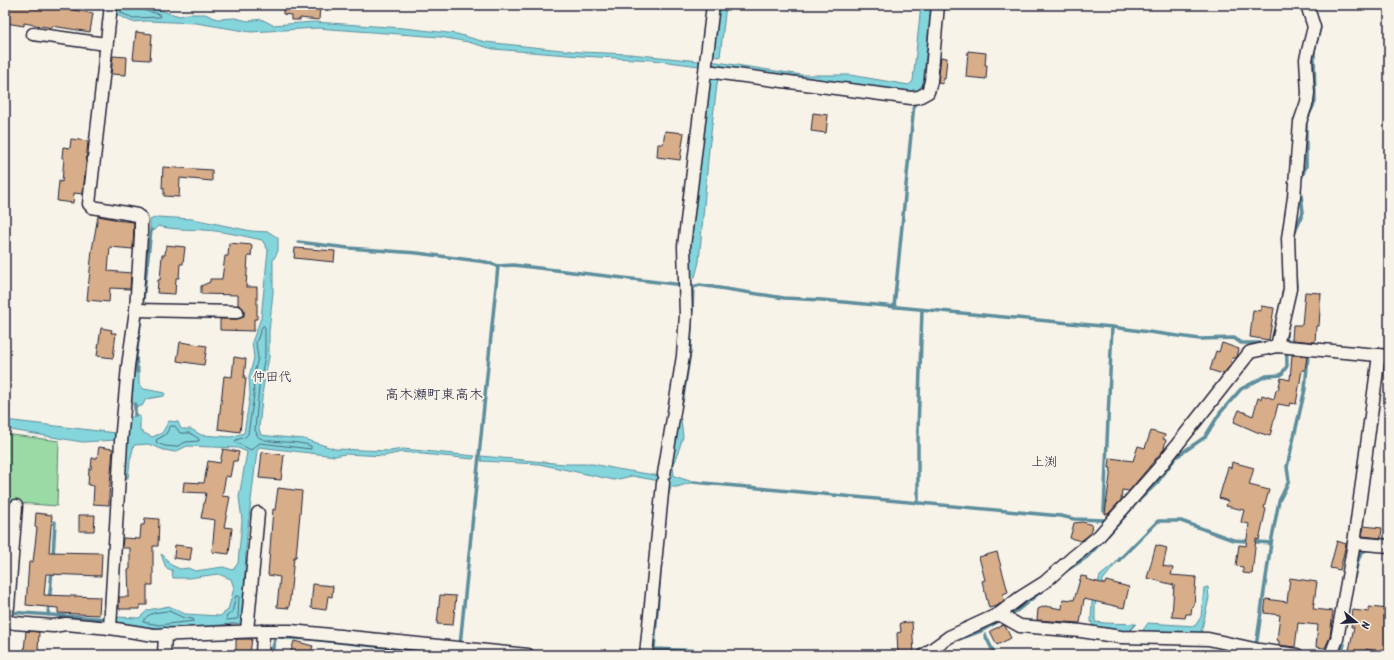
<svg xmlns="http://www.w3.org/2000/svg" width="1394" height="660" font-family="Kalam,'Klee One',sans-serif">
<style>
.green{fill:#99daa5;stroke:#5e7e70}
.water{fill:#84d5dc;stroke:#5d8d9c}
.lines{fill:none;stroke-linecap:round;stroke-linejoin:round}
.shore{stroke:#496a7b;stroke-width:1}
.stream{stroke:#5d8d9c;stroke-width:3.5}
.building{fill:#d7ae89;stroke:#22223b}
.street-casing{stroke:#22223b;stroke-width:15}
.street{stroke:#f7f3e8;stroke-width:12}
.labels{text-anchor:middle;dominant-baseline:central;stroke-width:4;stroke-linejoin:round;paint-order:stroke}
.neighbourhood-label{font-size:13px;fill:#22223b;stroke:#f7f3e8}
.quarter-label{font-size:14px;fill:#22223b;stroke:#f7f3e8}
</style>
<rect width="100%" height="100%" fill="#f7f3e8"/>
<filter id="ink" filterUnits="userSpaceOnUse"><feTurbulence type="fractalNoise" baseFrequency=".025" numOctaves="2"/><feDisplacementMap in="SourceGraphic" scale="8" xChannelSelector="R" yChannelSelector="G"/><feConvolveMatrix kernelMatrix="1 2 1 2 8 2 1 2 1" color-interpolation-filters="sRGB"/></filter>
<g filter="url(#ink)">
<path class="green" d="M5 434 59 441 57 506 5 502Z"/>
<g class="water">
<path d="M118 5 148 7 180 16 187 14H205L217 19 235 18 248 21 261 19 273 25 314 22 404 28 457 34 485 42 581 52 630 54 699 61V66L653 60 580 56 493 49 468 42 440 37 317 28 251 32 196 23 147 21 132 22 117 15Z"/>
<path d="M717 5H726L720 57 712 56Z"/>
<path d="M921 5H931L923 84 917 91 900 92 710 66V61L802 75H850L909 85 913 81Z"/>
<path d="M708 76 718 77 709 149 699 262 695 277 690 278 689 245Z"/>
<path d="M157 217 193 219 251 231 269 232 278 238V251L273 260V292L269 332V357L263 388 259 429 261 435 269 436 304 439 335 449 390 451 403 449 475 456 473 459 402 452 384 456 345 454 335 456 259 447 257 451 247 534 242 623C203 626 153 635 116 621L117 617 139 618 148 610 169 606 185 614 220 616 228 610 234 588 231 579 218 574 189 578H173L172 570 166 568 161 554 164 556 171 565 180 569 188 568 195 571 223 567 233 570 238 563 242 520 239 497 247 452 238 448 187 446 175 452 164 450 148 444 134 445 130 461 128 478H124L127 439 122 438 116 440 82 442 5 429V420L124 434 128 432 129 419 135 415 140 416V431L152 437 162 433 169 421 178 422 181 429H191L201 435 231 437 244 433 250 395 249 377 254 358 252 342 261 318 268 250 262 240C243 236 223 231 204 230 188 229 173 230 158 226L153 231 150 229V220Z"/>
<path d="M139 367V384L144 389 165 393 164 396 146 399 142 406 134 407 132 400 135 368Z"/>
<path d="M681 419 683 437 673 467 674 476 693 482 677 487H671L666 504 667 475 676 422Z"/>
<path d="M481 456 564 464H593L617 469 660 476V481L632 476 614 480 539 464 481 461Z"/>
<path d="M1118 561 1103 580 1095 605V622C1109 624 1123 623 1136 624L1129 631 1117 632 1094 628 1091 621 1092 603 1100 576Z"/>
<path d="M1208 587 1209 598 1201 633H1141L1148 623 1195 626 1201 617 1204 588Z"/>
</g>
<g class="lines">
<g class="shore">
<path d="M121 5V13L133 18 160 17 159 14 143 10 140 5"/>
<path d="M264 326 265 328V356L259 387 255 430C257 433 257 437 260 438 271 444 297 440 311 446V449L260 443 257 445 251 450 235 442 236 440 245 437 248 434 254 395 253 377 258 358 256 343 262 327Z"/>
<path d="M171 426H175L180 433H190L199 439V441L186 442 175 447 165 446 157 443 156 440 165 435Z"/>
<path d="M236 596H238L239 597 238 618 237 619 227 620 226 617 232 612Z"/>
<path d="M169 611 184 618 193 619 194 621 159 625 143 622C147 612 159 612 169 611Z"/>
</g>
<g class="stream">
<path d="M1300 181 1306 166V121L1315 102 1314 51 1320 28 1318 21"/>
<path d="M1293 237 1303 212 1300 187"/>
<path d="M298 242 348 248 417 253 486 262 498 266 513 265 683 285"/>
<path d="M691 286 693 287 692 311"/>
<path d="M693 287 700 285 784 298 822 300 1112 327 1200 339 1234 338 1241 343H1266"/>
<path d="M1295 290 1296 286 1295 275"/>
<path d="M894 307 914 104V91"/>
<path d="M142 308 151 230"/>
<path d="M137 372 136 357 141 316"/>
<path d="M682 402 690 352 691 325"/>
<path d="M135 404V415"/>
<path d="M693 482 1061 516 1074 519 1104 520"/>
<path d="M918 503V430L922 310"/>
<path d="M1104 511 1112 327"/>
<path d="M1108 535 1137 502 1157 483 1176 457 1205 437 1220 413 1241 389 1266 376 1281 375 1287 366 1286 329"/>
<path d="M53 556 55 522"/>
<path d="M661 559 654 649 728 652 738 655"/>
<path d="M1118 561 1158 521H1181L1233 540 1271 543"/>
<path d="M1064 572 1087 557 1104 539"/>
<path d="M1354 578 1358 560 1362 552 1369 549"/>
<path d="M9 612 108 619"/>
<path d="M48 615 52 570"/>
<path d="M1007 616 1018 610 1043 590"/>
<path d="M985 635 995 655"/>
<path d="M959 639 981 631 1002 619"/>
<path d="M1256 647 1271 543 1279 501 1289 481 1287 467 1305 389 1308 355"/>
<path d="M271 655 276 636 287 638 310 639 459 655"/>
<path d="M459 655 498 266"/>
<path d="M1341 655 1344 644"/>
</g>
</g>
<g class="building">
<path d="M12 5H73L72 10 93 13 90 32 52 26V28L24 23V26L6 23 9 7H11Z"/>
<path d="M283 5H320L319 20 300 18V20H291V15L283 14Z"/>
<path d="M136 32 152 34 150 60 133 59Z"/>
<path d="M968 51 986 53 985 65H987L986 79 966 77Z"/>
<path d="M113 56 127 57 126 75 111 74Z"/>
<path d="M941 57 947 58 945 79H943V84L938 83Z"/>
<path d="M813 113 828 115 826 133 811 131Z"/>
<path d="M665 131 684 133 680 160 657 157 658 144H663Z"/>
<path d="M71 139 88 141 83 194 74 193 73 203 57 201 59 181 62 182 64 158H62L63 147 70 148Z"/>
<path d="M163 167 212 170V181L180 178 179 197 164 196V188H162Z"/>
<path d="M98 216 114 219V220L134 222 133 249 110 247 108 271 131 273 130 289 110 288 109 302 87 300 92 250Z"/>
<path d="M229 243 252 245 251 256H248L246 287H257V319H254V331L220 330V319H237L241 318 244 316V309L238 305V295L201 294V286L210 282V279H222L225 256H228Z"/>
<path d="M166 245 185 247 183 264H180L179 278H176L175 294 157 293 158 280H160L162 255H165Z"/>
<path d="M295 248 335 251 334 262 294 258Z"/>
<path d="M1305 292 1321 293 1319 326H1316L1315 342 1292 340 1293 325H1302Z"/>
<path d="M1261 306 1274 308 1269 340 1250 337 1253 310 1261 311Z"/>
<path d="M101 328 112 330 111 333H116L113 358 97 356Z"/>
<path d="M180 342 207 346 204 365 177 361Z"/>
<path d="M1222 343 1239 349 1237 357 1235 358H1232L1230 366 1223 374 1210 370 1216 351 1219 352Z"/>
<path d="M1292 355 1307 356 1305 370H1302L1296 404 1290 403 1289 406 1278 404 1270 436 1257 432 1234 422 1239 410 1253 416 1258 398 1261 399 1262 395 1274 399 1276 390H1278L1281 378 1290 380Z"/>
<path d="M234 357 246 359 244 378H246L240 432 218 429 224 376 232 377Z"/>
<path d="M1151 431 1165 435 1163 439 1166 440 1164 448H1165L1129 491 1122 490 1121 500 1108 514H1105L1111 468H1109L1110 458 1133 461 1138 446 1145 448Z"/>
<path d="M99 447 113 449 109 495V505L93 504 94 486 88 485 89 469H91L92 458H97Z"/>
<path d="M223 449 239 452 237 461H233L230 477 226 476 222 496 230 497 224 527 232 528 229 554 212 552 215 520 201 518 206 493 183 492 184 482 204 483 208 461 220 463Z"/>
<path d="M262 452 284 455 281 480 259 478Z"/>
<path d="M1232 462 1254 468 1249 485 1269 490 1264 508 1266 509 1259 540 1256 539 1252 574 1243 573V567L1236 566 1239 545 1246 546 1249 524 1241 522 1244 510 1226 506 1228 501 1219 498 1228 467 1231 468Z"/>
<path d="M278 488 302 491 296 557H294L289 608 277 607 280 577 268 575 273 509 275 510Z"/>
<path d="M36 513 52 515 49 552 102 553 101 576 46 574 44 595 100 597 99 615 58 613V608L26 605 29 562H33L37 528 35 527Z"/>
<path d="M79 515H95L94 531H79Z"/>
<path d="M145 518 159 519 158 546H153V585H147V605H140V609H119V597H129L128 570 130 569V548H122L123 538 140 539 141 525H144Z"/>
<path d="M1083 522 1092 525 1090 534 1081 541 1070 538 1074 523Z"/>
<path d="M1364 526 1382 528 1381 538 1362 536Z"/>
<path d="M1337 541 1346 544 1340 570 1330 568Z"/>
<path d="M175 545 192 547 190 560 174 558Z"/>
<path d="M1156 545 1167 548 1163 566 1173 568 1171 575 1196 577 1194 606H1192L1191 614H1186L1185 618 1172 617 1174 585 1147 578Z"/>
<path d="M997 552 1008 592 1003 594 1004 600 997 606 989 608 982 581 985 580 979 557Z"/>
<path d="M1081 576 1087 577 1086 579 1105 584 1106 581 1129 587 1124 608 1084 599 1080 623 1037 620 1038 609 1045 606 1062 609 1063 599 1074 600Z"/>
<path d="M1290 578 1317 582 1313 609 1333 611 1330 637 1325 648 1316 647 1318 625 1298 623 1295 647 1279 645V641L1277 640 1280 615 1264 613 1266 599 1287 602Z"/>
<path d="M313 584 333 586 332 597 328 596 326 610 311 608Z"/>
<path d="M440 595 456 596 453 625 437 624Z"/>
<path d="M1369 607 1389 609V654L1366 649 1364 655H1348L1354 627H1351L1353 610 1369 612Z"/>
<path d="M912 622 914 655H898L897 633 901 632 900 623Z"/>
<path d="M1003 625 1005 626 1011 638 997 645 990 631Z"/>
<path d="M26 631 39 632 38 651 24 650Z"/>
<path d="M236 639H252L250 653 236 652Z"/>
<path d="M294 641 313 646 310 655H290Z"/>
</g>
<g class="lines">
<defs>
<g id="street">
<path d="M33 34 106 44"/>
<path d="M706 71 911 98 919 97 928 92 931 81 938 5"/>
<path d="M136 310 237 312"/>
<path d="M1277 346 1290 289 1288 238 1294 197 1300 122 1307 102 1308 93 1306 59 1314 27 1307 5"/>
<path d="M664 474 683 356 686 315 684 246 713 5"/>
<path d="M1354 543 1379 355"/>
<path d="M999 614 1020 626 1081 631 1121 637 1208 639 1259 650 1297 655"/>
<path d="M5 615 8 607 16 506"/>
<path d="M5 621 15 623 53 626 66 624 110 628 154 635 263 631 262 655"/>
<path d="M110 628 121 442 128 366 136 310 141 235V218L137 215 92 207 89 204 111 5"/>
<path d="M247 631 258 513"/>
<path d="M263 631H291L528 655"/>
<path d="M164 655 165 634"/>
<path d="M646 655 663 483"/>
<path d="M924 655 949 637 999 614 1021 597 1045 582 1072 558 1099 536 1158 469 1250 352 1277 346 1389 356"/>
<path d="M1331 655 1337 639 1354 543 1389 546"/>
</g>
</defs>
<use href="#street" class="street-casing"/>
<use href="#street" class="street"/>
</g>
</g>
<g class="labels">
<g class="neighbourhood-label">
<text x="272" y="377">仲田代</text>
<text x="1044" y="462">上渕</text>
</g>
<g class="quarter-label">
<text x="434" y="395">高木瀬町東高木</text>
</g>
</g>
<rect width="1394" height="660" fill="none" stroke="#f7f3e8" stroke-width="20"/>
<rect x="10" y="10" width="1374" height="640" fill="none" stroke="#22223b" stroke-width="1.5" filter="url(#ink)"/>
<g transform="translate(1356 622) rotate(108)" stroke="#f7f3e8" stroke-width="3" paint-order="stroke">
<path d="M0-3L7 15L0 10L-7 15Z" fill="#22223b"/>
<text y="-6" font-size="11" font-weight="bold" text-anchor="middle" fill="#22223b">N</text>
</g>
</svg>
